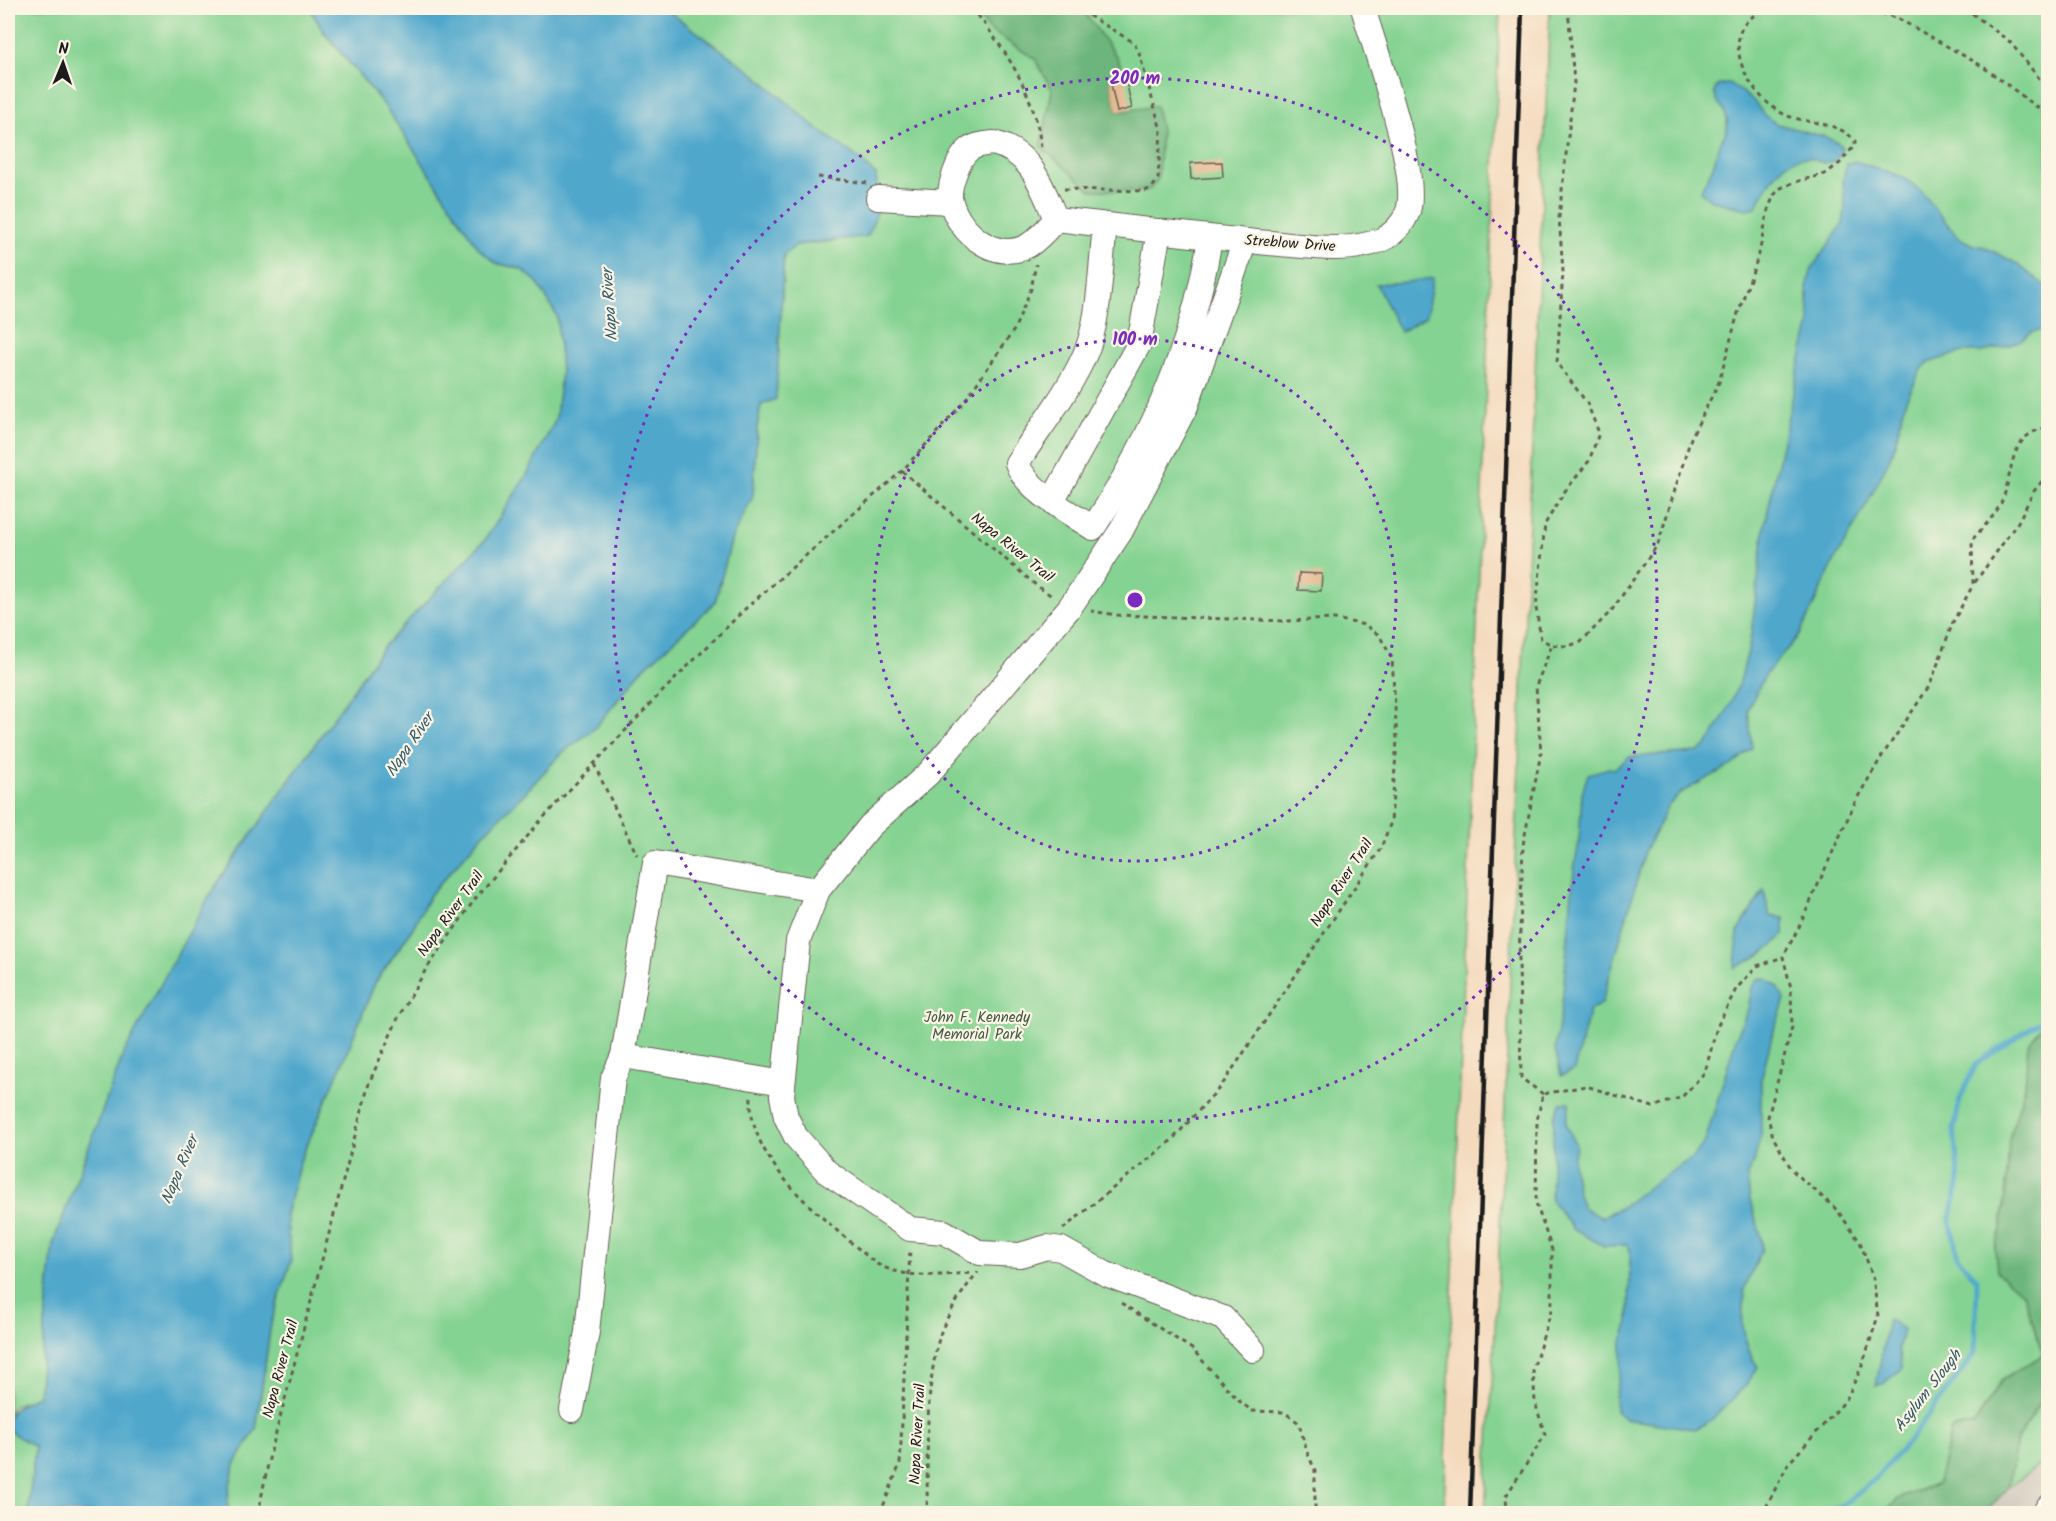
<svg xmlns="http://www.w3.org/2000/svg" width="2056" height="1521" font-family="Kalam,sans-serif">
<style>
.industrial{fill:#ccc2b9}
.green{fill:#85d392;stroke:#507857;stroke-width:1.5}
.forest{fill:#6cb57c;stroke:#44684c;stroke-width:1.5}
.water{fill:#4fa7cc;stroke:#366274;stroke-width:1.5}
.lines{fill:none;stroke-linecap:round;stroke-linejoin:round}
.stream{stroke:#4fa7cc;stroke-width:5}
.building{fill:#e3b990}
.minor-casing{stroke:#685e54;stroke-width:26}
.path{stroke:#685e54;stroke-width:3;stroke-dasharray:4.5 4.5;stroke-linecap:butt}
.minor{stroke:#fff;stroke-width:24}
.rail{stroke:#1c1c1c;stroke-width:4.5}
.ring{fill:none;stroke:#7b2cbf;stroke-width:3;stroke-dasharray:3 6}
.labels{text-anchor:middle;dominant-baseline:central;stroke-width:4.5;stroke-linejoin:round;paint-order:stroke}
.street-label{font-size:15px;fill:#1c1c1c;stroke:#fcf5e5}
.park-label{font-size:15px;fill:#415c45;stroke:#fcf5e5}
.water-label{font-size:16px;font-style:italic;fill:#335b6b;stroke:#fcf5e5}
.centre{fill:#7b2cbf;stroke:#fcf5e5;stroke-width:3}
.ring-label{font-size:18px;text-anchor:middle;font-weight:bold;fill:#7b2cbf;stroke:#fcf5e5;stroke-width:4.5;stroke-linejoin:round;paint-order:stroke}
</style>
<rect width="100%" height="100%" fill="#fcf5e5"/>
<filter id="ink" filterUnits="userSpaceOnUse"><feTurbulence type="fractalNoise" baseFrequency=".0167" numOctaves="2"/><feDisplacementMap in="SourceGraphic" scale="12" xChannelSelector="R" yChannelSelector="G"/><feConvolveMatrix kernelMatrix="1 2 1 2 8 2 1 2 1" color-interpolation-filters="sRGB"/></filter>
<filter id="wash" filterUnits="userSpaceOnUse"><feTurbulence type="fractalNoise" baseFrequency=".008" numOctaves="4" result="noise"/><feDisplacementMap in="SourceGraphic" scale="24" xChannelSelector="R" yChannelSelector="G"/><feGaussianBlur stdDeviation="1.35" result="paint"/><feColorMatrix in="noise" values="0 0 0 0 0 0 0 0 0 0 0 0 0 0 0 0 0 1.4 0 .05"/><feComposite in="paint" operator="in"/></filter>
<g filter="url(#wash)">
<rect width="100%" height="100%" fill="#f4dabd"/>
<path class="industrial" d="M2048 1452V1513L1985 1514 2008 1488 2043 1462Z"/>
<g class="green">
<path d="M8 8H309L325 34 385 106 438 185 496 263 521 269 537 281 557 316 561 373 556 419 527 475 485 540 383 647 214 888 123 1055 53 1244 38 1396 13 1406 8 1416Z"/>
<path d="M664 8H1500L1444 1513 227 1514 229 1488 235 1464 256 1429 271 1323 291 1261 286 1214 300 1161 347 1052 375 983 412 929 430 895 488 829 519 799 562 753 595 728 643 669 715 602 732 538 753 496 757 428 761 405 776 399 784 254 796 245 836 241 876 175 853 154 816 128 757 76Z"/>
<path d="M1550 8H2048V1017L2028 1045 2025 1087 2009 1139 2007 1178 2001 1230 1995 1248 1998 1272 2024 1295 2043 1355 2002 1380 1974 1424 1951 1429 1938 1483 1898 1499 1884 1513 1485 1514 1498 1274Z"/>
<path d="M2048 1392V1452L2043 1462 2008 1488 2017 1439Z"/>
<path d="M8 1424 11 1431 35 1447 28 1513H8Z"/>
</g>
<g class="forest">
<path d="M972 8H1081L1117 57 1125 76 1110 80 1117 112 1156 106 1161 130 1158 179 1152 188 1145 191 1091 190 1041 147 1052 90 1035 59 991 31Z"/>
<path d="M2048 1017V1392L2017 1439 2008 1488 1985 1513H1884L1898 1499 1938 1483 1951 1429 1974 1424 2002 1380 2043 1355 2024 1295 1997 1272 1995 1248 2001 1230 2007 1178 2009 1139 2025 1087 2028 1045Z"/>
</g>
<g class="water">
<path d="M309 8H664L757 76 816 128 853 154 876 175 879 208 868 236 796 245 784 255 776 399 761 405 757 428 753 496 732 538 715 602 643 669 595 728 562 753 519 799 488 829 430 895 412 929 375 983 347 1052 300 1161 286 1214 291 1261 271 1323 256 1429 235 1464 229 1488 227 1513H28L35 1447C28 1442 16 1437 10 1431 0 1411 26 1401 38 1396L53 1244 123 1055 170 967 214 888 383 647 485 540 527 475 556 419 561 373 557 316 537 282 521 269 496 263 479 249 385 106 325 33Z"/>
<path d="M1729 83 1753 100 1764 115 1777 124 1826 137 1841 145 1842 152 1834 161 1823 163C1789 143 1769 182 1756 207L1747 209 1712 201 1701 192C1703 182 1710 175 1713 166 1715 160 1716 154 1718 147 1722 138 1729 132 1727 121 1726 106 1716 106 1714 92L1717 86Z"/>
<path d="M1855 161 1903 177 1921 191 1958 237 1973 245 1985 247 2017 264 2048 288V329L2032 332 2023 339 2010 345 1983 352H1962L1928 363 1921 370 1906 400 1893 452 1866 506 1835 560 1800 634 1766 674 1748 709 1752 748 1734 764 1682 792 1668 806 1645 852 1602 1003 1590 1010 1574 1070 1561 1076 1555 1049 1562 1004 1574 870 1579 842 1582 793 1588 774 1609 768 1614 769 1629 757 1698 752 1708 744 1730 705 1741 678 1750 643 1765 524 1799 366 1810 323 1807 287 1812 268 1843 224 1845 208 1843 183 1846 164Z"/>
<path d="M1433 278 1426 317 1400 332 1376 284 1407 282Z"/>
<path d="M1764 890 1770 916 1784 918V935L1762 954 1735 968 1738 931Z"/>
<path d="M1765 978 1778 987 1785 1000 1773 1032 1761 1080V1135L1754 1162 1747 1174 1750 1200 1761 1236 1762 1249 1743 1292 1745 1295C1739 1319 1744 1347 1758 1367L1746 1385 1712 1420 1695 1429 1625 1419 1616 1411 1615 1398 1621 1367 1622 1341 1629 1322 1630 1250 1627 1245 1604 1246 1574 1230 1551 1200 1554 1117 1560 1103 1570 1102 1566 1123 1576 1145 1573 1164 1577 1190 1583 1208 1603 1218V1216L1622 1207 1651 1185 1693 1157 1705 1142 1736 1038 1748 1009 1752 987 1758 979Z"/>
<path d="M1888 1319 1903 1329 1898 1350 1903 1368 1884 1383 1876 1386Z"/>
</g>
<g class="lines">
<path class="stream" d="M1829 1514 1851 1499 1877 1477 1911 1438 1975 1353 1977 1280 1958 1258 1950 1219 1959 1182 1954 1129 1960 1099 1976 1064 2048 1016"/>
</g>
<g id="blocks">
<g class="building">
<path d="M1125 76 1132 108 1117 112 1110 80Z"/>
<path d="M1222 162 1223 177 1191 179 1190 163Z"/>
<path d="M1299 573 1322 574 1321 591 1298 590Z"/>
</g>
</g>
</g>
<g filter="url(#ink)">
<use href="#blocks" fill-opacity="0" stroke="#685e54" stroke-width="1.5"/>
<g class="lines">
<defs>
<g id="minor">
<path d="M993 143C1032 152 1041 186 1056 219 1048 228 1040 238 1029 245 997 264 959 233 951 202 948 192 952 180 956 170 964 149 971 145 993 143Z"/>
<path d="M878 198 950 202"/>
<path d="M1056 219C1127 227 1198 237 1269 243 1306 246 1346 254 1381 240 1393 235 1404 223 1408 211 1420 173 1375 50 1363 8"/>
<path d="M1105 225C1101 261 1100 311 1089 344 1075 384 1040 427 1017 463 1026 490 1070 513 1093 528 1153 437 1193 346 1210 238"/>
<path d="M1245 241 1186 406 1121 531 1070 607 929 773 870 826 818 890 798 941 782 1096 786 1117 796 1137 827 1172 910 1229 944 1232 980 1253 1020 1255 1047 1247 1061 1249 1106 1274 1223 1318 1253 1350"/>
<path d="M1052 501 1139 344 1159 231"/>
<path d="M783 1083 623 1056 655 863 818 890"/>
<path d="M572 1410 587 1332 613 1078 623 1056"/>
<path d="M2044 1514 2048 1507"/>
</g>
</defs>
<use href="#minor" class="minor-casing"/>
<g class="path">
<path d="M972 8C1005 49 1036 94 1041 148"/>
<path d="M1568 8 1574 83 1559 217 1563 271 1557 363 1587 403 1599 433 1589 461 1565 491 1545 524 1536 608 1541 639 1552 645 1568 646 1581 642 1612 610 1658 544 1691 438 1719 382 1738 313 1759 254 1768 210 1774 195 1781 188 1795 182 1825 174 1840 163 1855 145V141C1840 122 1810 124 1788 116 1759 104 1729 62 1741 30 1745 21 1756 14 1764 8"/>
<path d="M1864 8 1899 19 1982 66 2048 115"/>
<path d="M1965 8 2010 42 2042 82 2048 96"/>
<path d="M818 177 867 183"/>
<path d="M1064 189 1145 191 1152 188 1158 179 1161 130 1139 53 1133 42 1086 14 1081 8"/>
<path d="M2048 381C2040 396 2043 412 2046 428L2048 429"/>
<path d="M2046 428C2006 435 2014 477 2001 503 1995 516 1981 529 1972 540L1973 585 2018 522 2034 491 2048 474"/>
<path d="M902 471 1037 586 1052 596"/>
<path d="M594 764 637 855"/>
<path d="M1543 1094 1521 1078 1519 959 1523 845 1541 753 1536 686 1552 645"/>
<path d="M751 1097C747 1165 830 1223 875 1263 906 1280 938 1275 972 1273"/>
<path d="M1063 1229 1172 1140 1222 1085 1381 848 1391 822 1397 740 1392 658 1379 635 1365 625 1335 619 1286 621 1117 615 1091 611"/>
<path d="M1121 1303 1192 1349 1238 1400 1252 1411 1284 1412 1299 1423 1307 1452 1315 1470V1507L1318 1514"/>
<path d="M258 1514 269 1459 369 1083 398 1018 425 971 475 899 542 819 657 697 745 609 902 471 964 402 1014 330 1031 289 1036 264"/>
<path d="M880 1514 900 1464 910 1249"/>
<path d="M927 1514C928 1455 924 1392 940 1335 946 1316 965 1287 978 1272"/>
<path d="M1507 1514 1506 1496 1545 1435 1535 1402 1533 1369 1552 1308V1250L1536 1203 1537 1120 1543 1094 1586 1086 1653 1107 1682 1097 1705 1072 1717 1027 1736 989 1757 966 1783 957"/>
<path d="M1760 1514 1765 1509 1788 1464 1846 1400 1862 1366 1878 1316 1873 1277 1860 1242 1837 1210 1792 1170 1773 1137 1768 1117 1792 1027 1791 988 1783 957 1799 927 1856 800 1882 756 1930 685 1953 622 1973 585"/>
</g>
<use href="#minor" class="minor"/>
<path class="rail" d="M1470 1514 1522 8"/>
</g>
</g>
<g class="ring">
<circle cx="1135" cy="600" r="261"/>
<circle cx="1135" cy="600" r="522"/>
</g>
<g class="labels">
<g class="street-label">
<text transform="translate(1290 244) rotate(4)">Streblow Drive</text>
<text transform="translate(1012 548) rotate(39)">Napa River Trail</text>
<text transform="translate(1342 883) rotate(-57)">Napa River Trail</text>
<text transform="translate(451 914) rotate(-54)">Napa River Trail</text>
<text transform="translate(281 1369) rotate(-75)">Napa River Trail</text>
<text transform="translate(918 1434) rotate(-87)">Napa River Trail</text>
</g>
<g class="park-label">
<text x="977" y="1018">John F. Kennedy<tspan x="977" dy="17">Memorial Park</tspan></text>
</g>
<g class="water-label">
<text transform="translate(610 305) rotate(-94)">Napa River</text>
<text transform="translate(410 745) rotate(-56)">Napa River</text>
<text transform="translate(180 1170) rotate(-67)">Napa River</text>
<text transform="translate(1928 1391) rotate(-52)">Asylum Slough</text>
</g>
</g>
<circle cx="1135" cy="600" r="9" class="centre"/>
<g class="ring-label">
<text x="1135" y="84">200 m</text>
<text x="1135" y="345">100 m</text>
</g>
<rect width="2056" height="1521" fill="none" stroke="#fcf5e5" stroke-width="30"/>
<g transform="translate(63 63) rotate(2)" stroke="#fcf5e5" stroke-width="4.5" paint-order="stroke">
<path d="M0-4.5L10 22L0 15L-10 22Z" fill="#1c1c1c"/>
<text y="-9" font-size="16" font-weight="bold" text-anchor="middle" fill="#1c1c1c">N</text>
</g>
</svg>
